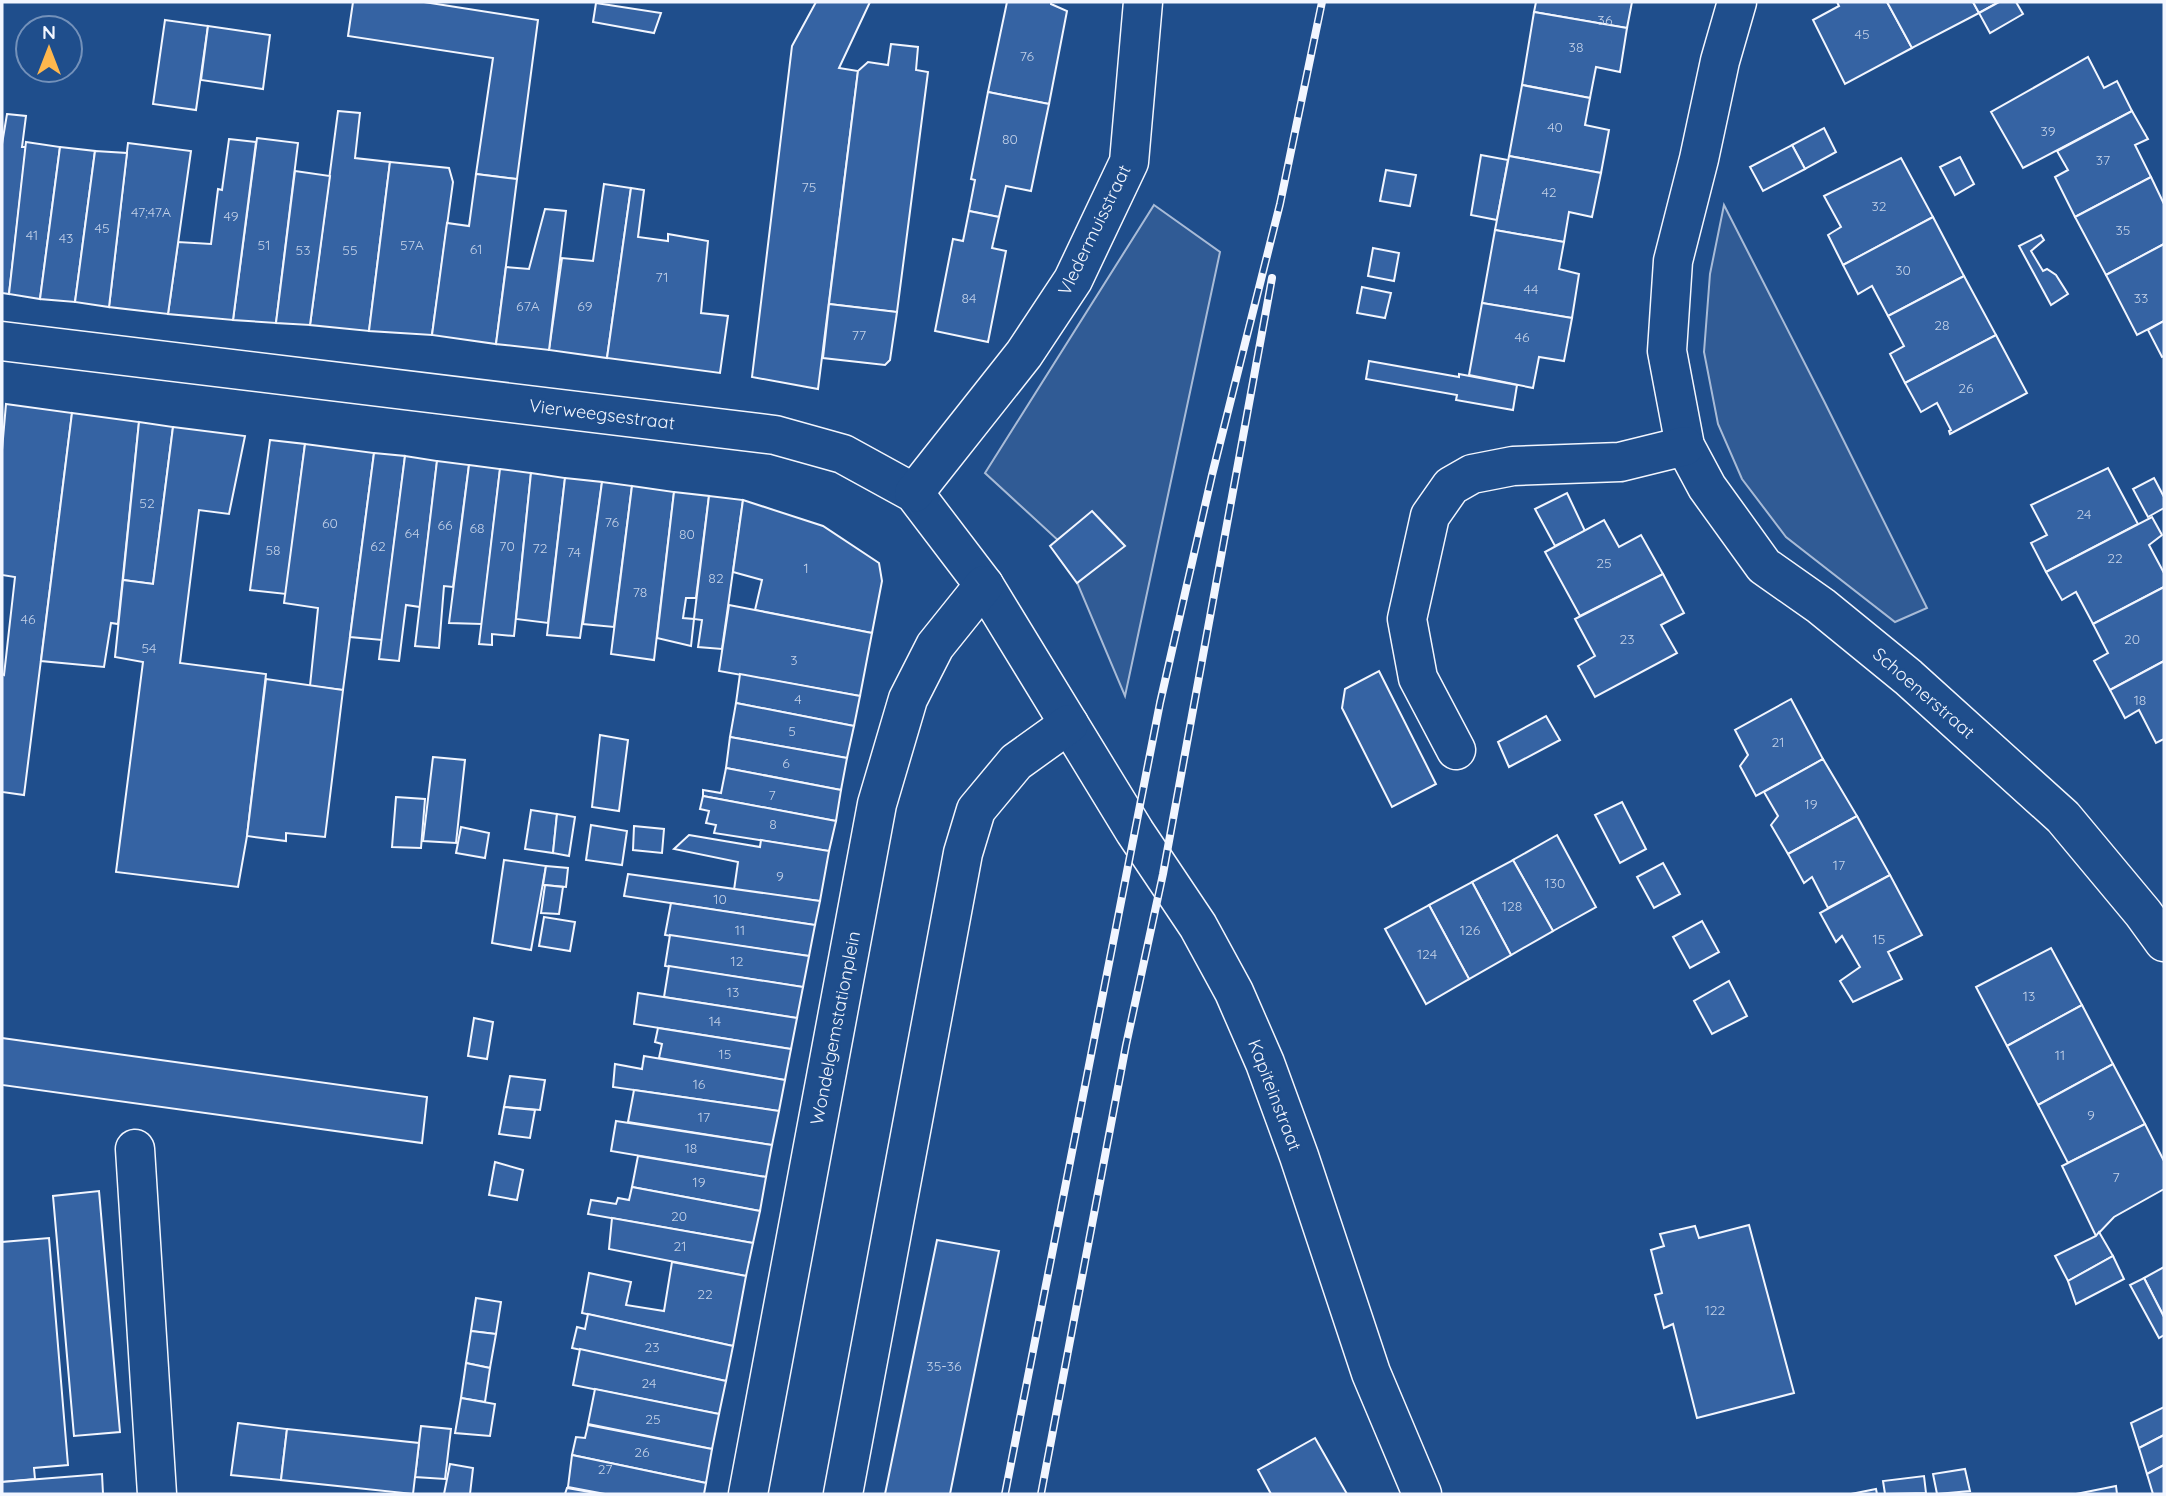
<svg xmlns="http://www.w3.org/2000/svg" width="2166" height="1496" font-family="Quicksand,sans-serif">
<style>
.built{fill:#305b95;stroke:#a8bbd7;stroke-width:2}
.building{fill:#3563a3;stroke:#f2f6ff;stroke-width:2}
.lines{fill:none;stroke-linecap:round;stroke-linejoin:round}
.minor-casing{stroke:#f2f6ff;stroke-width:41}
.minor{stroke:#1f4e8c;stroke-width:38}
.rail-casing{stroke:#f2f6ff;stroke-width:8}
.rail{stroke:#1f4e8c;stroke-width:5;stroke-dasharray:16;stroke-linecap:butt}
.labels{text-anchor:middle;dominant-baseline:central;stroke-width:5;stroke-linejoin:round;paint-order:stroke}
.number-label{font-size:14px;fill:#c3d1e8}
.street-label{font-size:18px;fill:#f2f6ff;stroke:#1f4e8c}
</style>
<rect width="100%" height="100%" fill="#1f4e8c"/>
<g class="built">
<path d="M1154 205 1220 252 1125 696 1060 542 985 473Z"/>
<path d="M1724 205 1824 401 1927 608 1895 622 1786 537 1742 479 1718 424 1704 352 1710 274Z"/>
</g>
<g class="building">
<path d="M353 2H424L538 20 517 179 476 174 493 58 348 36Z"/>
<path d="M816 2H870L839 68 858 71 818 389 752 377 792 46Z"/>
<path d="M1007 2H1051V4L1067 11 1049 104 988 92Z"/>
<path d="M1536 2H1632L1627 28 1534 12Z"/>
<path d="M1837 2H1887L1912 48 1845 84 1813 20 1839 6Z"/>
<path d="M1887 2H1973L1979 13 1912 48Z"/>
<path d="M1973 2H1999L1979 13Z"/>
<path d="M1999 2H2016L2023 14 1990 33 1979 13Z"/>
<path d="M596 3 661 13 654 33 593 22Z"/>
<path d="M1534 12 1627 28 1620 72 1596 67 1590 98 1522 85Z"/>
<path d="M165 20 208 26 196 110 153 104Z"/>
<path d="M208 26 270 35 263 89 201 80Z"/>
<path d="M891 44 918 47 916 70 928 72 897 312 829 304 858 71 868 62 888 65Z"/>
<path d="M2088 57 2104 88 2117 81 2132 111 2023 168 1991 112Z"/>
<path d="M1522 85 1590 98 1585 125 1609 130 1601 173 1509 156Z"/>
<path d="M988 92 1049 104 1031 191 1006 186 999 217 969 211 975 180 971 179Z"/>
<path d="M338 111 360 113 355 158 390 162 369 331 310 325Z"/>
<path d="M2132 111 2148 139 2135 145 2151 177 2075 217 2055 177 2068 170 2057 151Z"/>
<path d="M7 114 26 116 22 147H26L9 294 2 293V144Z"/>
<path d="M1824 128 1836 152 1805 169 1792 145Z"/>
<path d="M257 138 298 143 276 323 233 320Z"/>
<path d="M229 139 256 142 233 320 168 314 178 242 211 244 218 189 222 190Z"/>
<path d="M26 142 60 147 40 299 9 294Z"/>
<path d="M128 143 191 151 168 314 109 307Z"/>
<path d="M1792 145 1805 169 1763 191 1750 167Z"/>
<path d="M60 147 95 151 75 302 40 299Z"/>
<path d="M95 151 127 153 109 307 75 302Z"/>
<path d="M1481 155 1508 160 1497 220 1471 215Z"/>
<path d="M1509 156 1601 173 1592 217 1569 212 1564 242 1495 230Z"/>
<path d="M1960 157 1974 184 1955 195 1940 167Z"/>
<path d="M1901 158 1933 217 1843 265 1828 235 1841 227 1824 196Z"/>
<path d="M390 162 449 168 453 182 432 335 369 331Z"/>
<path d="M1386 170 1416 175 1410 206 1380 201Z"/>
<path d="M295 171 330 176 310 325 276 323Z"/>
<path d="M476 174 517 179 496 344 432 335 447 223 469 226Z"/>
<path d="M2151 177 2164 204V244L2106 275 2075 217Z"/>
<path d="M604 184 631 188 607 358 549 350 562 258 593 261Z"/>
<path d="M631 188 644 190 638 237 668 241V234L708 241 701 313 728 316 720 373 607 358Z"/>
<path d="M545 209 566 211 549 350 496 344 506 267 529 269Z"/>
<path d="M969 211 999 217 992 248 1006 251 988 342 935 331 953 239 963 241Z"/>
<path d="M1933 217 1964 276 1888 316 1872 286 1858 294 1843 265Z"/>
<path d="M1495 230 1564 242 1559 269 1579 274 1572 318 1482 303Z"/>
<path d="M2041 235 2044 240 2031 251 2043 271 2047 269 2056 275 2068 294 2051 305 2019 246Z"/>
<path d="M2164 244V321L2137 335 2106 275Z"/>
<path d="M1373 248 1399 253 1394 281 1368 276Z"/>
<path d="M1964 276 1996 335 1905 383 1890 354 1904 346 1888 316Z"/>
<path d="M1362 287 1391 293 1385 318 1357 313Z"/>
<path d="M1482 303 1572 318 1564 361 1539 357 1533 388 1469 375Z"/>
<path d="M829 304 897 312 890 360 885 365 823 358Z"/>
<path d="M2164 321V356L2162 357 2148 330Z"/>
<path d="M1996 335 2027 393 1950 434 1949 431 1951 430 1937 403 1921 412 1905 383Z"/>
<path d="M1369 361 1459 377V374L1517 385 1513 410 1456 400 1457 395 1366 379Z"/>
<path d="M6 404 72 413 24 795 2 792V674L4 675 15 577 2 575V450Z"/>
<path d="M72 413 139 422 118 624 111 623 104 667 41 661Z"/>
<path d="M139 422 173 427 153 584 123 580Z"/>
<path d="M173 427 245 436 229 514 199 510 180 663 266 674 247 836 238 887 116 872 143 662 115 657 123 580 153 584Z"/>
<path d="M270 440 305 444 286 594 250 590Z"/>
<path d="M305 444 374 453 343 690 310 686 318 608 284 603Z"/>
<path d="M374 453 405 456 382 640 350 637Z"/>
<path d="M405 456 437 461 420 607 406 605 399 661 379 659Z"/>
<path d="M437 461 469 465 453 587 444 586 439 648 415 646Z"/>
<path d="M469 465 500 469 482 624 449 623Z"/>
<path d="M2108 468 2138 524 2046 572 2031 543 2047 535 2031 505Z"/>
<path d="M500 469 531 473 514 636 492 634V645L479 644Z"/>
<path d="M531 473 565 478 548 623 516 619Z"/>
<path d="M565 478 602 482 580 638 547 635Z"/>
<path d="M2154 478 2164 497V508L2148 517 2133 489Z"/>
<path d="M602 482 632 486 614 627 583 624Z"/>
<path d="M632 486 674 492 654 660 611 654Z"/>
<path d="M674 492 709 496 696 598H686L683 618 694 619 691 646 657 638Z"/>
<path d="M1567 493 1585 531 1555 546 1535 509Z"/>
<path d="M709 496 743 500 722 649 698 647 702 620 694 619Z"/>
<path d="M743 500 823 526 879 563 882 581 872 633 755 610 762 580 733 572Z"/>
<path d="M1092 511 1125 546 1077 583 1050 546Z"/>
<path d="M2152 517 2162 535 2149 545 2164 573V587L2093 624 2076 592 2062 600 2046 572Z"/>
<path d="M1604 520 1619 547 1641 535 1663 574 1580 616 1545 552Z"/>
<path d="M1663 574 1684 613 1661 625 1677 653 1595 697 1578 666 1595 656 1575 619Z"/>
<path d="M2164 587V661L2110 690 2094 661 2108 653 2093 624Z"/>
<path d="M729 605 872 633 860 696 719 671Z"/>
<path d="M2164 661V739L2156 743 2139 710 2125 718 2110 690Z"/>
<path d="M1379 671 1436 784 1392 807 1342 708 1345 689Z"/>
<path d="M740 674 860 696 854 726 736 703Z"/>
<path d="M266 679 343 690 325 837 286 833V841L247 836Z"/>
<path d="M1791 699 1823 759 1756 796 1740 766 1748 755 1735 730Z"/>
<path d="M736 703 854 726 847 758 730 737Z"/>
<path d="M1546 716 1560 740 1509 767 1498 742Z"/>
<path d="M600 735 628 740 619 811 592 807Z"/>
<path d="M730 737 847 758 841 790 726 768Z"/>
<path d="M433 757 465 760 456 843 423 841Z"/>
<path d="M1823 759 1857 816 1788 854 1771 825 1778 816 1764 792Z"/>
<path d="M726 768 841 790 836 821 703 796V790L721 793Z"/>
<path d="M703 796 836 821 829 851 714 833 716 825 706 823 709 811 700 809Z"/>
<path d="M396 797 425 799 421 848 392 847Z"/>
<path d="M1622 802 1646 849 1620 863 1595 815Z"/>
<path d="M531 810 557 814 553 853 525 849Z"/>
<path d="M557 814 575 817 569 856 553 853Z"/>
<path d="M1857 816 1890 875 1828 908 1812 877 1804 883 1788 854Z"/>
<path d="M591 825 627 831 622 865 586 860Z"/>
<path d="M634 826 664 829 662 853 633 850Z"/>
<path d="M461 827 489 833 485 858 456 853Z"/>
<path d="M689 835 760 847 761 840 829 851 820 901 734 890 738 862 674 849Z"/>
<path d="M1557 835 1596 907 1553 931 1513 860Z"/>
<path d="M504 860 546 866 531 950 492 943Z"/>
<path d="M1513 860 1553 931 1511 955 1472 882Z"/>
<path d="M1663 863 1680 894 1654 908 1637 877Z"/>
<path d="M546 866 568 868 566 887 543 885Z"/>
<path d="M628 874 820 901 815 925 624 896Z"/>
<path d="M1890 875 1922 935 1888 952 1902 979 1853 1002 1840 981 1860 967 1842 936 1836 942 1820 913Z"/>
<path d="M1472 882 1511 955 1469 979 1429 905Z"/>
<path d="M545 885 563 887 559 914 541 913Z"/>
<path d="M671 903 815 925 809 956 665 935Z"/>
<path d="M1429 905 1469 979 1426 1004 1385 929Z"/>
<path d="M544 917 575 922 570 951 539 946Z"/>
<path d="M1702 921 1719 952 1690 968 1673 937Z"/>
<path d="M670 935 809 956 803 987 665 966Z"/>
<path d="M2051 948 2082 1005 2007 1046 1976 987Z"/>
<path d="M669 966 803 987 797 1018 664 997Z"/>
<path d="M1729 981 1747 1016 1712 1034 1694 1001Z"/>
<path d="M638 993 797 1018 791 1049 634 1024Z"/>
<path d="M2082 1005 2113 1064 2038 1105 2007 1046Z"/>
<path d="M474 1018 493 1022 487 1059 468 1056Z"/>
<path d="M658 1028 791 1049 785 1080 659 1058 662 1044 655 1042Z"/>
<path d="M2 1038 427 1097 422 1143 2 1085Z"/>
<path d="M644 1056 785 1080 779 1111 613 1087 615 1064 642 1069Z"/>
<path d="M2113 1064 2145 1124 2068 1163 2038 1105Z"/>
<path d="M510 1076 545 1080 540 1110 504 1107Z"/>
<path d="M634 1090 779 1111 772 1145 628 1122Z"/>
<path d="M504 1107 535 1110 530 1138 499 1134Z"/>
<path d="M616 1121 772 1145 766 1177 611 1151Z"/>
<path d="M2145 1124 2164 1161V1189L2114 1217 2096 1236 2062 1166Z"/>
<path d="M638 1156 766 1177 760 1211 632 1187Z"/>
<path d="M495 1162 523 1170 517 1200 489 1195Z"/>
<path d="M632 1187 760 1211 753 1243 588 1214 591 1200 616 1204 618 1198 629 1200Z"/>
<path d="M99 1191 120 1432 74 1436 53 1196Z"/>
<path d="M612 1218 753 1243 746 1276 609 1249Z"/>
<path d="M1749 1225 1794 1393 1697 1418 1673 1324 1664 1328 1655 1295 1662 1293 1651 1250 1664 1246 1660 1234 1695 1226 1699 1238Z"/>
<path d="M2099 1232 2113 1256 2068 1281 2055 1256 2096 1236Z"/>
<path d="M49 1238 68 1465 34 1468 35 1479 2 1482V1242Z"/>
<path d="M937 1240 999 1251 950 1494H885Z"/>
<path d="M2113 1256 2124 1279 2076 1304 2068 1281Z"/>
<path d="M672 1262 746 1276 733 1346 582 1313 589 1273 631 1282 626 1305 664 1311Z"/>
<path d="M2164 1267V1317L2144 1278Z"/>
<path d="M2144 1278 2164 1317V1335L2159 1338 2130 1285Z"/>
<path d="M476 1298 501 1302 496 1334 471 1331Z"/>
<path d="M588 1314 733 1346 726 1381 572 1348 577 1327 585 1329Z"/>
<path d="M471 1331 496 1334 490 1368 466 1363Z"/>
<path d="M580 1349 726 1381 719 1414 573 1385Z"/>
<path d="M466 1363 490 1368 485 1402 461 1398Z"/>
<path d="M595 1389 719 1414 712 1449 588 1424Z"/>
<path d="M461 1398 495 1404 490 1436 455 1433Z"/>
<path d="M2164 1407V1435L2139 1448 2131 1423Z"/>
<path d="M238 1423 287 1429 281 1480 231 1475Z"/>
<path d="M588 1425 712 1449 706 1483 572 1455 576 1437 585 1438Z"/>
<path d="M421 1426 451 1429 445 1479 415 1477Z"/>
<path d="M287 1429 419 1443 413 1494 281 1480Z"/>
<path d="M2164 1435V1465L2147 1474 2139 1448Z"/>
<path d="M1315 1438 1347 1494H1271L1258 1470Z"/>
<path d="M572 1455 706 1483 704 1494H605L568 1487Z"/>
<path d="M450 1464 473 1468 470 1494H444Z"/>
<path d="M2164 1465V1494H2153L2147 1474Z"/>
<path d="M1965 1469 1970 1491 1937 1494 1933 1474Z"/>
<path d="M102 1474 103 1494H2V1482Z"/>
<path d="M1924 1476 1926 1493 1885 1494 1883 1481Z"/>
<path d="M2116 1486 2117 1494H2076Z"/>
<path d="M567 1488 601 1494H565Z"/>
<path d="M1876 1489 1877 1494H1851Z"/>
</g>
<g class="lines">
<defs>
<g id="minor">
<path d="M1737 2 1720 61 1699 159 1673 261 1667 351 1685 446 1707 487 1764 566 1821 606 1908 677 2063 817 2143 913 2164 942"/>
<path d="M2 341 775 435 843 454 914 493 984 585 1135 832 1198 926 1234 992 1265 1063 1299 1156 1371 1373 1422 1494"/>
<path d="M914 493 1024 354 1073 280 1129 162 1143 2"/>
<path d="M1456 750 1418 678 1407 619 1430 516 1451 486 1472 474 1513 466 1620 462 1685 446"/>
<path d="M135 1149 157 1494"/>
<path d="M748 1494 877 804 908 699 935 646 984 585"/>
<path d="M843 1494 963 853 976 810 1016 762 1069 724"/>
</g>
</defs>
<use href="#minor" class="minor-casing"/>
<use href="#minor" class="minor"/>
<defs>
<g id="rail">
<path d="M1005 1494 1160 703 1212 475 1280 204 1322 2"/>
<path d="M1041 1494 1126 1045 1163 874 1272 278"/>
</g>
</defs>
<use href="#rail" class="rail-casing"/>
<use href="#rail" class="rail"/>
</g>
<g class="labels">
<g class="number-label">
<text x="1605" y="20">36</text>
<text x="1862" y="34">45</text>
<text x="1576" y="47">38</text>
<text x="1027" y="56">76</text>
<text x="1555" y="127">40</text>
<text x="2048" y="131">39</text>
<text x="1010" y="139">80</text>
<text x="2103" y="160">37</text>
<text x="809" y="187">75</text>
<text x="1549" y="192">42</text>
<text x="1879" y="206">32</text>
<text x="151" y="212">47;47A</text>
<text x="231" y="216">49</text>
<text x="102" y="228">45</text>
<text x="2123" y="230">35</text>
<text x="32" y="235">41</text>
<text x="66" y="238">43</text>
<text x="264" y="245">51</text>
<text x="412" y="245">57A</text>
<text x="476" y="249">61</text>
<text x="303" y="250">53</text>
<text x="350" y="250">55</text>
<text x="1903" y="270">30</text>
<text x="662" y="277">71</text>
<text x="1531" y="289">44</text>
<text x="969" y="298">84</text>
<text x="2141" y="298">33</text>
<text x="528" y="306">67A</text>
<text x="585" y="306">69</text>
<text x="1942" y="325">28</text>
<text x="859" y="335">77</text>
<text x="1522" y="337">46</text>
<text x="1966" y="388">26</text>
<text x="147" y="503">52</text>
<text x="2084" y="514">24</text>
<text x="612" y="522">76</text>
<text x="330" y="523">60</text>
<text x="445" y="525">66</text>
<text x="477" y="528">68</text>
<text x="412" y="533">64</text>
<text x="687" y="534">80</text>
<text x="378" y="546">62</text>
<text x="507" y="546">70</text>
<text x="540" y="548">72</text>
<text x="273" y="550">58</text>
<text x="574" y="552">74</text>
<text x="2115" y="558">22</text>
<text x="1604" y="563">25</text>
<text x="806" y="568">1</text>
<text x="716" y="578">82</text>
<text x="640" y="592">78</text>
<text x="28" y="619">46</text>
<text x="1627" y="639">23</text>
<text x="2132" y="639">20</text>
<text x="149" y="648">54</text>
<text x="794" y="660">3</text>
<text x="798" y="699">4</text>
<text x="2140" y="700">18</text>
<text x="792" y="731">5</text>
<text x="1778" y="742">21</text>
<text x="786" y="763">6</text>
<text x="772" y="795">7</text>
<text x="1811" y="804">19</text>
<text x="773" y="824">8</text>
<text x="1839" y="865">17</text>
<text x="780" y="876">9</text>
<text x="1555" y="883">130</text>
<text x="720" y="899">10</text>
<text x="1512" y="906">128</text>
<text x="740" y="930">11</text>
<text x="1470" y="930">126</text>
<text x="1879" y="939">15</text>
<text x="1427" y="954">124</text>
<text x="737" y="961">12</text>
<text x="733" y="992">13</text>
<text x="2029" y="996">13</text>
<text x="715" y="1021">14</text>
<text x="725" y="1054">15</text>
<text x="2060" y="1055">11</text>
<text x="699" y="1084">16</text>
<text x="2091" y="1115">9</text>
<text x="704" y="1117">17</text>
<text x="691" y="1148">18</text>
<text x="2116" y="1177">7</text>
<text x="699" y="1182">19</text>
<text x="679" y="1216">20</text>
<text x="680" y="1246">21</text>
<text x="705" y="1294">22</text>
<text x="1715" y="1310">122</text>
<text x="652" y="1347">23</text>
<text x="944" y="1366">35-36</text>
<text x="649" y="1383">24</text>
<text x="653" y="1419">25</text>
<text x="642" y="1452">26</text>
<text x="605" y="1469">27</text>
</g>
<g class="street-label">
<text transform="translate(1094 230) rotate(-64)">Vledermuisstraat</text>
<text transform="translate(602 414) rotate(7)">Vierweegsestraat</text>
<text transform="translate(1924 693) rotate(41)">Schoenerstraat</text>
<text transform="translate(835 1028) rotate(-79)">Wondelgemstationplein</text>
<text transform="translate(1275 1095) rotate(69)">Kapiteinstraat</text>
</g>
</g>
<rect width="2166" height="1496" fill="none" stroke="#f2f6ff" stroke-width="7"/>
<g transform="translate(49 49)"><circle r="33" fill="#1f4e8c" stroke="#7391ba" stroke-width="2"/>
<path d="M0-5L12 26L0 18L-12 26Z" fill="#ffb74d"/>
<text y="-10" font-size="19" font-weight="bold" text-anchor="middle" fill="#f2f6ff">N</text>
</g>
</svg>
